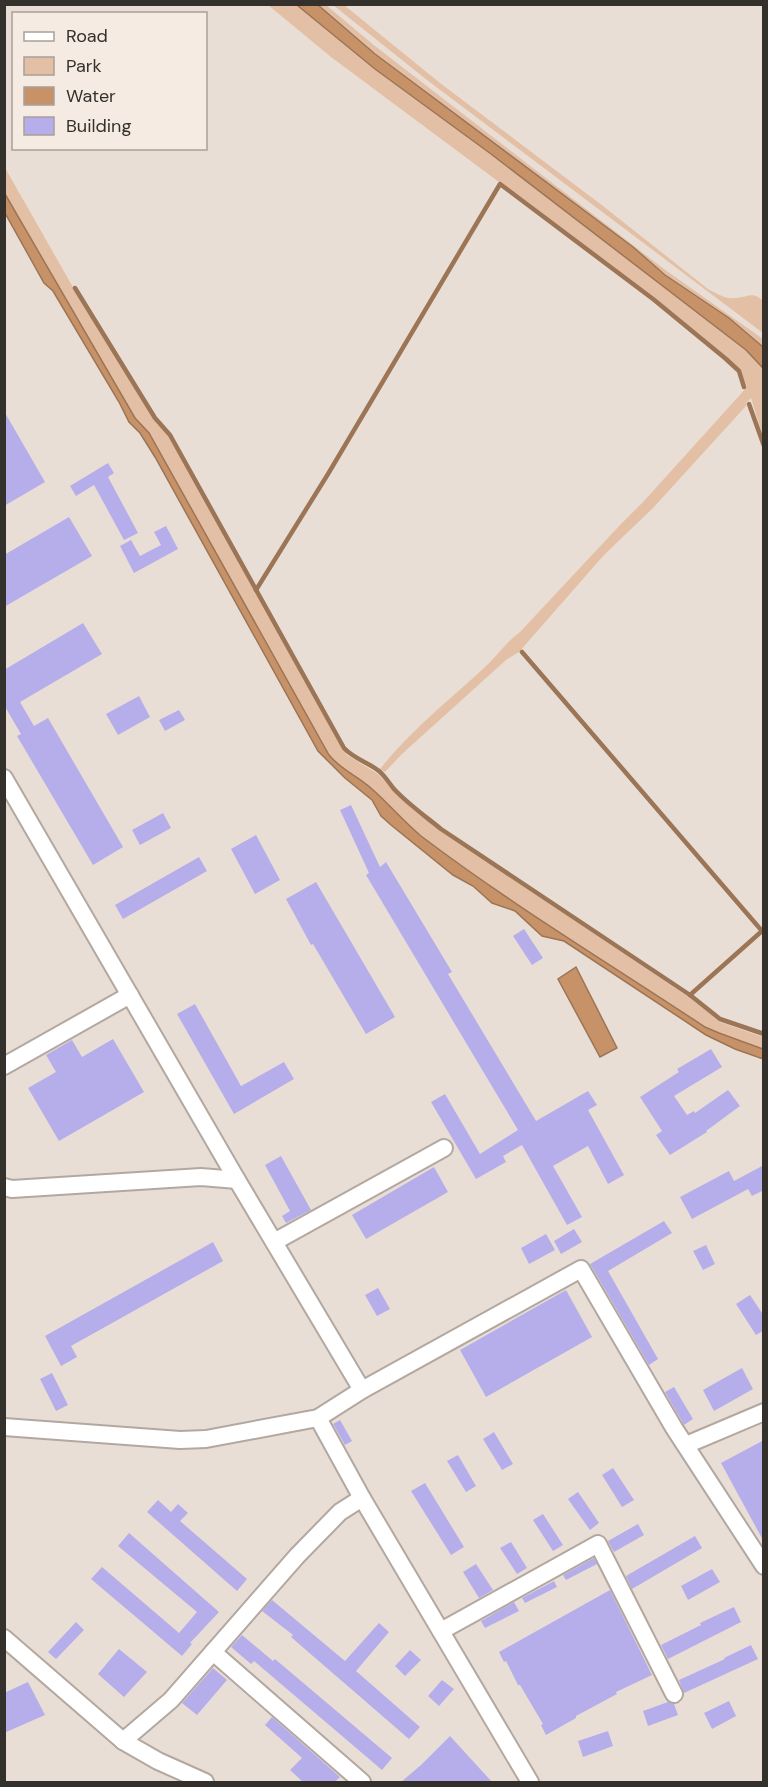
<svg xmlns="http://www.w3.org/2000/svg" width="768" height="1787" font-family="'DM Sans',sans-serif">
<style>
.green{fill:#e3c0a5}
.water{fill:#c79268;stroke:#9b7556;stroke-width:1.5}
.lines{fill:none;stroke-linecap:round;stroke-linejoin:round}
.stream{stroke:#9b7556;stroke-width:4.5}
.building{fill:#b6aeeb}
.minor-casing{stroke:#b3a8a0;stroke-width:20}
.minor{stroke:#fff;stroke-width:16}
</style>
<rect width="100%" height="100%" fill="#e9ded5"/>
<g class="green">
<path d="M268 5H297L375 69 491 154 746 350 763 368V437L751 398 746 403V406L653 508 604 555 519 652 506 660 402 754 385 772 380 769C410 731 449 700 484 668 497 656 506 642 520 632L620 525 644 501 747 387 740 369 655 298 331 57Z"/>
<path d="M318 5H326L375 46 664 269 763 339V347L729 318 665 275 633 247 375 54Z"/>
<path d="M333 5H344L440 83 603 206 708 289C716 293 726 300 736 298 749 297 753 291 763 301V333L427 80Z"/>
<path d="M4 166 74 289 154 420 169 437 347 755 378 774 412 809 440 830 690 998 720 1022 763 1037V1049L719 1033 705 1027C610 964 512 905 421 836 403 821 389 804 372 789 358 776 341 770 329 755L149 433 135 418 14 212 5 194Z"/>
</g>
<g class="water">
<path d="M297 5H318L375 54 633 247 665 275 729 318 763 347V368L746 350 491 154 375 69Z"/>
<path d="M5 194 135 418 149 433 329 755C341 770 358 776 372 789 389 804 403 821 421 836 512 905 610 964 705 1027L719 1033 763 1049V1059L735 1049 706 1035 564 941 542 936 515 911 492 903 473 886 453 875 391 825 381 816 372 800 345 778 318 751 155 457 140 433 129 422 119 402 53 291 44 283 5 213Z"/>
<path d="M576 967 617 1048 600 1057 558 979Z"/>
</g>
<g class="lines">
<g class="stream">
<path d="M75 288 155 418 170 435 344 748C354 759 368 762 379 771 385 776 389 783 394 789 408 804 425 816 441 829L690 995 720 1019 764 1034"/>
<path d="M749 404 764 446"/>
<path d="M256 590 328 474 500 184 653 299 726 359 739 371 744 387"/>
<path d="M522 652 762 931 690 995"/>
</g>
</g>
<g class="building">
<path d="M4 411 45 482 4 506Z"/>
<path d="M108 463 114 473 108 477 138 533 124 540 94 485 76 496 70 486Z"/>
<path d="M69 517 92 556 4 607V555Z"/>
<path d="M166 526 178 549 134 573 120 546 131 540 140 556 161 545 154 532Z"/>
<path d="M83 623 102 654 20 702 34 726 48 718 123 847 93 865 17 736 21 734 4 705V670Z"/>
<path d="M139 696 150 717 118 735 106 714Z"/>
<path d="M179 710 185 720 165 731 159 720Z"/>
<path d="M351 805 380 867 386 862 452 972 448 974 536 1121 588 1091 597 1105 588 1110 624 1175 608 1184 588 1146 553 1166 582 1217 567 1225 522 1145 503 1156 506 1162 476 1179 431 1102 445 1094 480 1154 518 1130 366 875 369 873 340 810Z"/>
<path d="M163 813 171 828 140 845 132 830Z"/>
<path d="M256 835 280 880 255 894 231 849Z"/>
<path d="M199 857 207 871 123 919 115 905Z"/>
<path d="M316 882 395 1017 366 1034 313 944 311 945 286 899Z"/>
<path d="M524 929 543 958 532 965 513 936Z"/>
<path d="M195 1004 241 1086 284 1062 294 1079 234 1114 177 1014Z"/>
<path d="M113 1039 144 1092 59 1141 28 1088 56 1072 46 1055 72 1040 82 1057Z"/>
<path d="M711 1049 722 1067 674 1096 687 1115 694 1111 695 1113 728 1090 740 1106 706 1131 707 1132 670 1155 656 1135 662 1131 640 1097 679 1072 677 1069Z"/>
<path d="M281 1156 311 1210 286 1223 282 1216 290 1211 265 1165Z"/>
<path d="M764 1165V1190L752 1196 748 1189 692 1219 680 1197 729 1171 734 1181Z"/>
<path d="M434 1167 448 1192 366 1239 352 1215Z"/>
<path d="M664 1221 672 1233 608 1271 658 1359 649 1365 590 1264Z"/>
<path d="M574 1229 582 1242 561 1254 554 1241Z"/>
<path d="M546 1234 555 1250 529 1264 521 1248Z"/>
<path d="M213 1242 223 1261 71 1346 77 1357 61 1366 45 1336Z"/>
<path d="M706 1245 715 1264 703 1270 693 1251Z"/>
<path d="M378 1288 390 1309 377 1316 365 1295Z"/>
<path d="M566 1290 592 1337 486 1397 460 1350Z"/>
<path d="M750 1295 764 1316V1330L756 1335 736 1304Z"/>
<path d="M742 1368 753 1389 714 1411 703 1390Z"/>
<path d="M52 1373 68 1405 56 1411 40 1379Z"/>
<path d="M674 1387 693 1419 684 1425 665 1392Z"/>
<path d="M340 1420 352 1441 345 1445 333 1424Z"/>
<path d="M494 1432 513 1464 502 1470 483 1439Z"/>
<path d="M764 1440V1542L721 1463Z"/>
<path d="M458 1455 476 1486 466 1492 447 1461Z"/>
<path d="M613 1468 634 1500 622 1507 602 1475Z"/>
<path d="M425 1483 464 1547 451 1555 411 1491Z"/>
<path d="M578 1492 599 1523 590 1530 568 1499Z"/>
<path d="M158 1500 171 1512 178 1504 188 1513 180 1521 247 1579 237 1591 147 1512Z"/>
<path d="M543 1514 563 1545 553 1551 533 1520Z"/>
<path d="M638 1524 644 1535 614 1552 608 1541Z"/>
<path d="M129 1533 219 1612 190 1643 192 1644 182 1656 91 1579 102 1567 179 1633 197 1612 118 1546Z"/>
<path d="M695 1536 702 1548 632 1589 626 1576Z"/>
<path d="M511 1542 527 1568 517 1574 500 1548Z"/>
<path d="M594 1558 597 1564 566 1580 563 1575Z"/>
<path d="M476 1564 493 1590 479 1598 463 1572Z"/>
<path d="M712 1569 720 1582 688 1600 681 1586Z"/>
<path d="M554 1581 557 1587 525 1603 522 1598Z"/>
<path d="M610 1590 652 1675 616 1692 617 1694 576 1716V1718L546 1735 541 1725 543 1724 520 1685H518L506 1661 504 1662 499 1652Z"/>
<path d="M272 1600 345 1661 379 1623 389 1632 356 1671 420 1727 409 1739 291 1637 293 1635 262 1611Z"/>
<path d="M514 1602 519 1611 485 1628 481 1621Z"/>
<path d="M734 1607 741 1622 668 1659 661 1645 701 1625 700 1623Z"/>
<path d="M76 1622 84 1630 56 1659 48 1652Z"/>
<path d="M242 1635 273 1661 275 1659 392 1758 382 1770 254 1661 251 1664 231 1647Z"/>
<path d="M751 1645 758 1659 684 1693 679 1680 725 1659 724 1658Z"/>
<path d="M119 1649 147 1672 124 1697 98 1674Z"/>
<path d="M410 1650 421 1660 405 1676 395 1666Z"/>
<path d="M213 1668 227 1680 197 1715 182 1703Z"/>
<path d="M442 1680 454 1689 439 1706 428 1696Z"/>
<path d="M28 1682 45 1715 4 1733V1693Z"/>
<path d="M729 1701 736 1716 712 1729 704 1713Z"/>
<path d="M668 1702 674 1704 678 1715 648 1726 643 1711Z"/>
<path d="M272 1717 340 1777 335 1782H303L290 1770 302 1758 265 1725Z"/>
<path d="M608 1731 613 1746 583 1757 578 1741Z"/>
<path d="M450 1736 492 1782H401L421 1765Z"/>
</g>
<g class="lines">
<defs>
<g id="minor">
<path d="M4 778 237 1180 362 1390"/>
<path d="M4 1066 130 995"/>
<path d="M4 1187 12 1189 201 1177 237 1180"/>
<path d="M274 1242 444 1148"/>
<path d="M318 1418 362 1498 530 1782"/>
<path d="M4 1427 180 1440 206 1439 318 1418 362 1390 581 1269 674 1428 764 1566"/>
<path d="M686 1445 764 1412"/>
<path d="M441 1631 598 1544 674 1694"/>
<path d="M4 1638 123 1741 158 1761 205 1782"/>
<path d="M213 1652 362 1782"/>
<path d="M123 1741 171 1700 297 1556 340 1512 362 1498"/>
</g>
</defs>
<use href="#minor" class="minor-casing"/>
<use href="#minor" class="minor"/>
</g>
<rect width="768" height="1787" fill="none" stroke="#34302c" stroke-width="12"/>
<rect x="12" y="12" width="195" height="138" fill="#f6ebe2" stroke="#a8a099" stroke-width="1.5"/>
<rect x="24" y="32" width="30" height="9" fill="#ffffff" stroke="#a8a099" stroke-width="1.5"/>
<text x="66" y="42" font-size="18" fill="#34302c">Road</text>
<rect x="24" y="57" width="30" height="18" fill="#e3c0a5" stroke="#a8a099" stroke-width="1.5"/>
<text x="66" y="72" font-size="18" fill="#34302c">Park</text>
<rect x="24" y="87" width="30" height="18" fill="#c79268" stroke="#a8a099" stroke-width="1.5"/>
<text x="66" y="102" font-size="18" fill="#34302c">Water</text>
<rect x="24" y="117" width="30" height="18" fill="#b6aeeb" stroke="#a8a099" stroke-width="1.5"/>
<text x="66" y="132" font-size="18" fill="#34302c">Building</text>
</svg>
